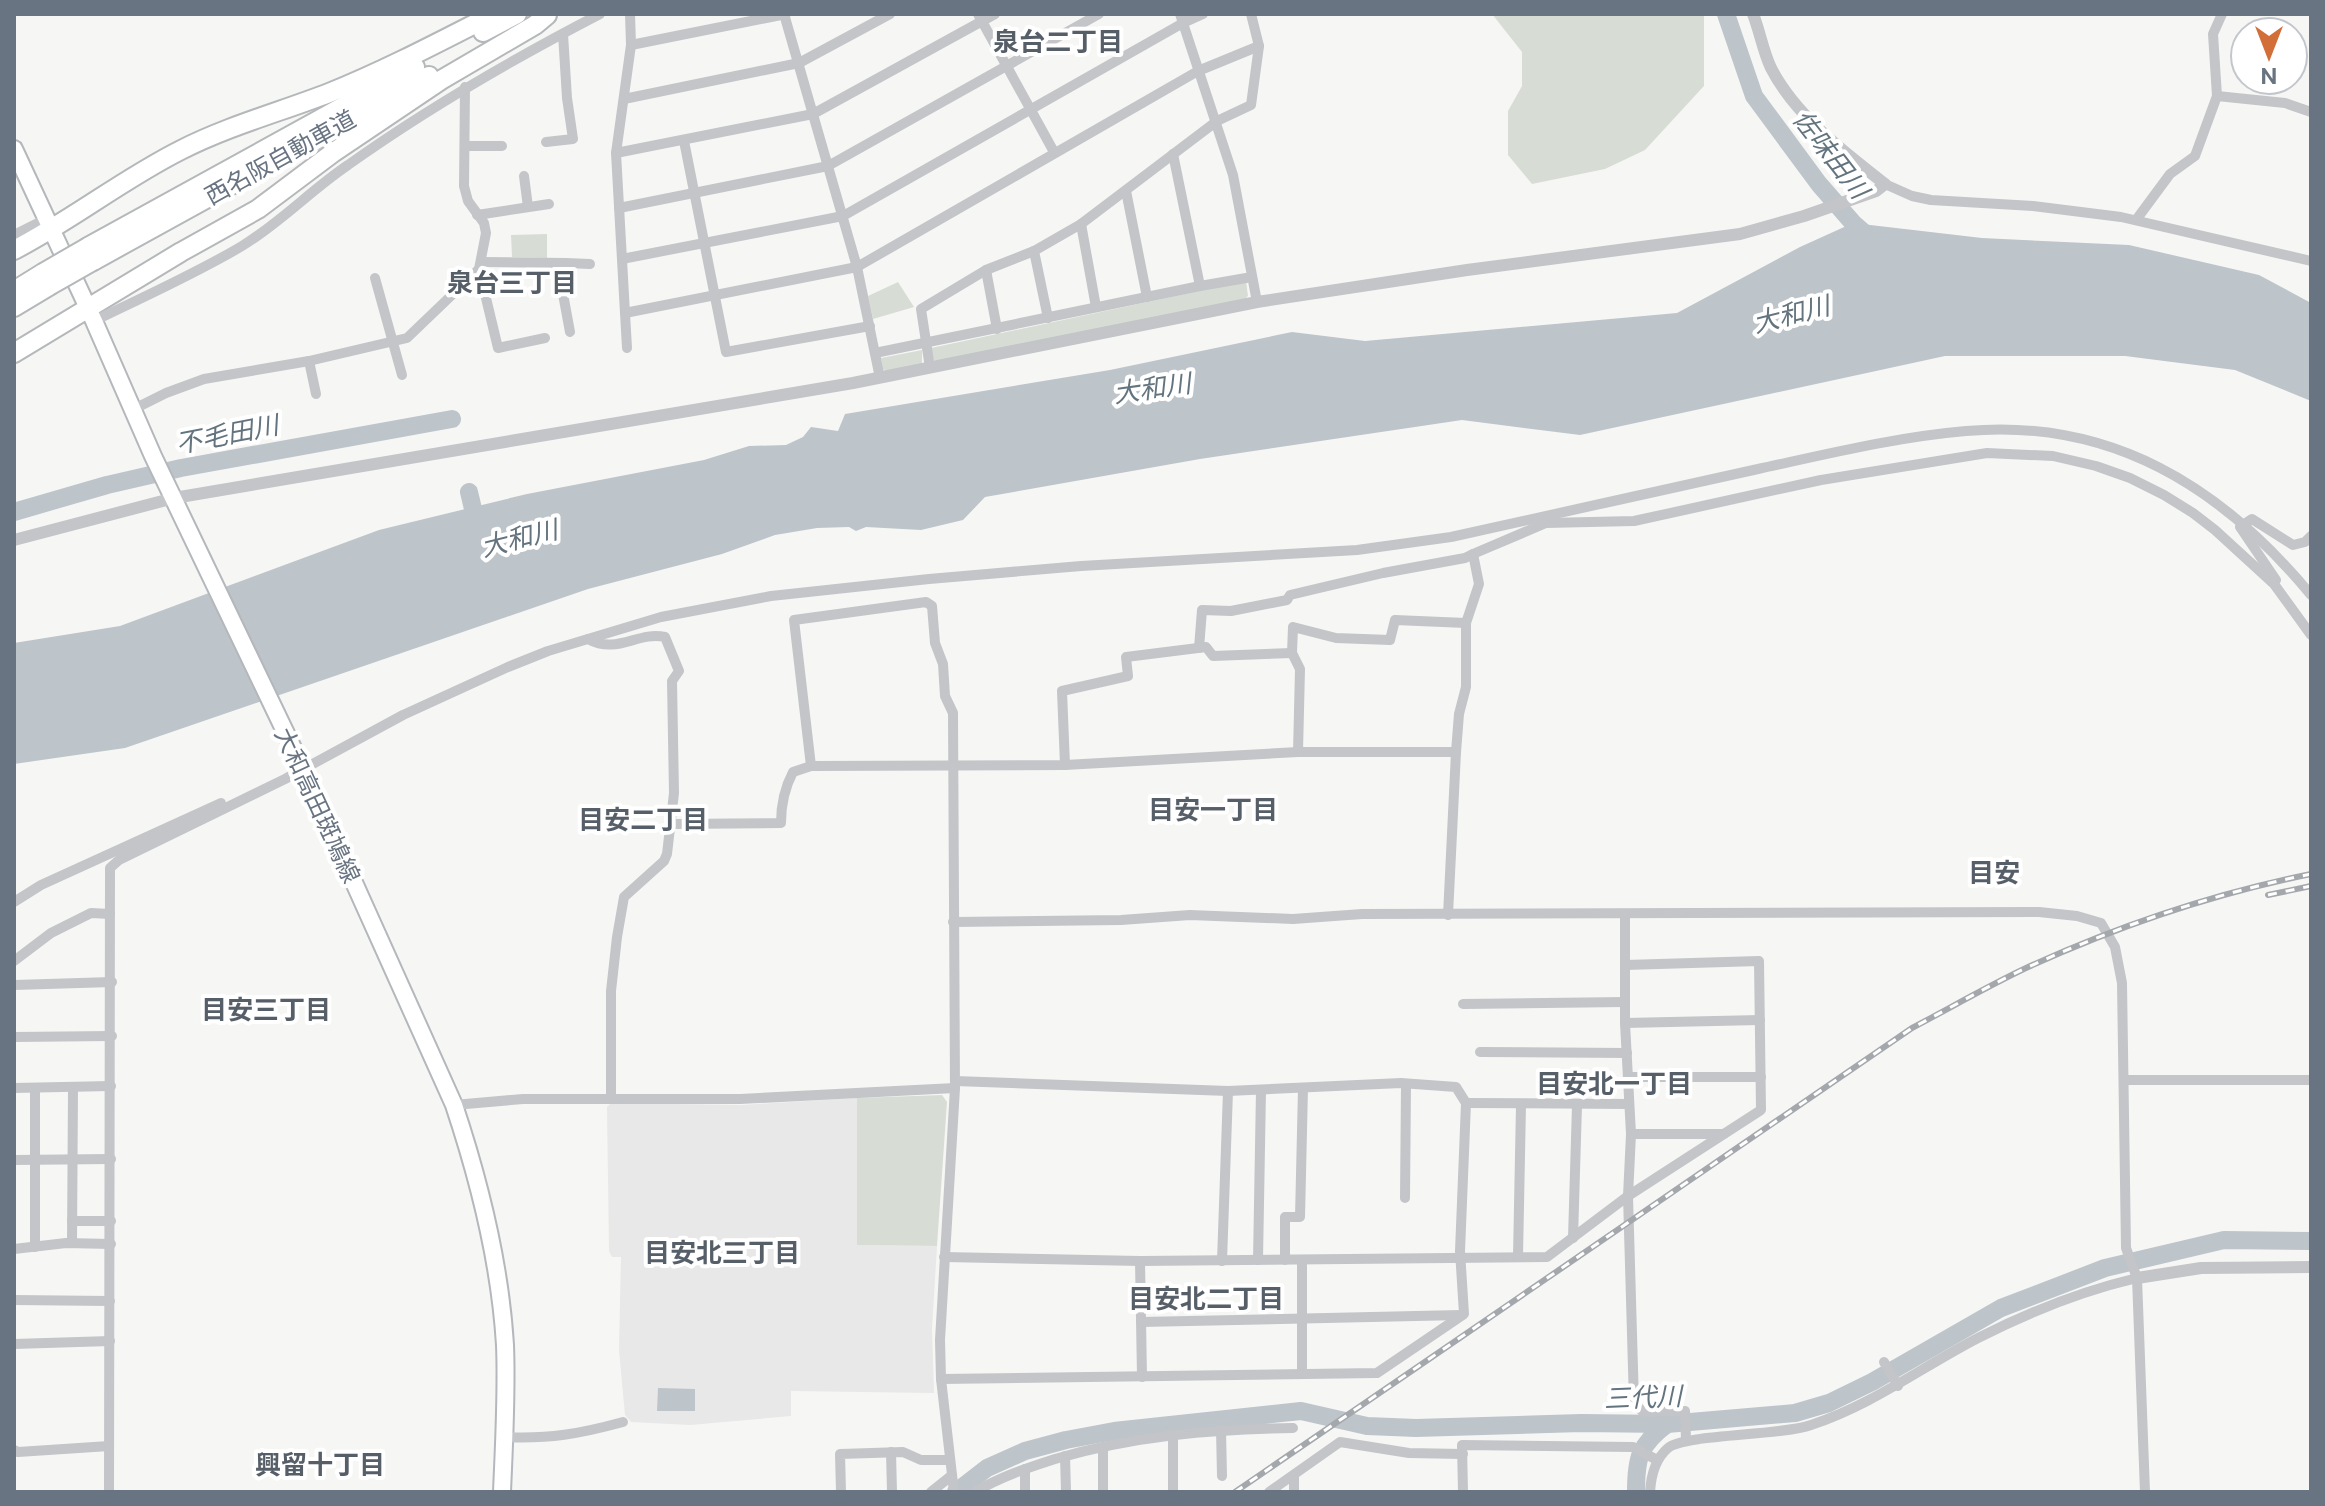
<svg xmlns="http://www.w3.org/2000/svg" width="2325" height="1506" font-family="'Public Sans','Noto Sans JP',sans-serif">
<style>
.built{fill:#e7e8e7}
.green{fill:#d7ddd5}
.water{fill:#bdc4ca}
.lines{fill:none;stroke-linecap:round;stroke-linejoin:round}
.river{stroke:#bdc4ca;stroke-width:18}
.primary-casing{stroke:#b4b7bb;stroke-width:20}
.motorway-casing{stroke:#b5b8bb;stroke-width:22}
.minor{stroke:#c3c5c9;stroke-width:10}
.tertiary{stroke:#c3c5c9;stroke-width:12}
.primary{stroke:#fff;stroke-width:16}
.motorway{stroke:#fff;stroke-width:18}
.rail-casing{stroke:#a4a8ad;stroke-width:6}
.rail{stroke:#fff;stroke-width:3;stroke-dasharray:9;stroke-linecap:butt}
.motorway-bridge-casing{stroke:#b5b8bb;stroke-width:22;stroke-linecap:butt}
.motorway-bridge{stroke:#fff;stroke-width:18}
.labels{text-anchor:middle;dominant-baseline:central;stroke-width:8;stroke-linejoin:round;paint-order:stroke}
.street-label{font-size:24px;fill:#697482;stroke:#fff}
.neighbourhood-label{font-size:26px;font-weight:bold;fill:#565e68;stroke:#fff}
.water-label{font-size:26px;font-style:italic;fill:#64747e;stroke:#fff}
</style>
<rect width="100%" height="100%" fill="#f6f7f4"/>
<path class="built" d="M857 1098V1245L937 1246 932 1329 934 1393 791 1391V1416L690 1425 631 1422 625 1415 619 1350 621 1257H612L609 1251 607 1107 611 1103 741 1105Z"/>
<g class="green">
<path d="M1492 14H1704V86L1645 150 1605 169 1532 184 1508 155V111L1522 86V52Z"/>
<path d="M547 234V258L512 257 511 235Z"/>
<path d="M1246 281 1248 296 1245 299 937 362 933 359 931 348Z"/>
<path d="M898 282 914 307 873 319 868 296Z"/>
<path d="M922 350V365L886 371 883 369 881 358Z"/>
<path d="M942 1095 947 1102 937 1246 857 1245V1098Z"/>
</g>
<g class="water">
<path d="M1853 223 1982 238 2129 245 2259 275 2311 303V401L2235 370 2125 356H1945L1580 435 1462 420 1200 459 985 497 963 520 921 530 866 527 856 531 849 527 817 528 775 535 722 554 588 589 125 748 14 764V643L120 626 379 530 527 494 704 460 749 446 786 445 803 437 811 427 838 431 845 414 1110 370 1292 332 1365 341 1677 313 1800 247Z"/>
<path d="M658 1388 695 1389V1411H657Z"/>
</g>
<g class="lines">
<g class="river">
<path d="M1726 14 1754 96 1819 184 1853 223 1869 237"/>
<path d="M469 492 478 530"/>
<path d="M14 512 107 485 181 468 452 419"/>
<path d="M956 1492 987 1468 1025 1451 1066 1440 1114 1431 1301 1411 1367 1426 1416 1428 1581 1423 1667 1424 1795 1413 1829 1403 1872 1382 2001 1308 2105 1268 2224 1240 2311 1241"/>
<path d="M1636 1492C1636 1458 1639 1445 1667 1424"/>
</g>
<defs>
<path id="primary" d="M14 149 94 321 153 456 303 769 454 1105C480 1183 500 1262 505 1345 507 1393 504 1443 502 1492"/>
<g id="motorway">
<path d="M483 32 517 14"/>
<path d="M88 247 415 67"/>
<path d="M14 250C72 220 123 179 181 150 228 126 280 112 329 93 386 70 439 42 494 14"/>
<path d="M93 261 429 76"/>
<path d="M14 291 43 273"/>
<path d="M14 307 49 286"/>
<path d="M14 353 181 252 258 209 334 152 441 80 535 25 547 15"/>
</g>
</defs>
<use href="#primary" class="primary-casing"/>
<use href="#motorway" class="motorway-casing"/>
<g class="minor">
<path d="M630 14 631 45 616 153 625 313 857 267 1198 71 1259 46"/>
<path d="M784 14 857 267 880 378"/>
<path d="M978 14 1054 152"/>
<path d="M1180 14 1233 175 1257 302"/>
<path d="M631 45 786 14"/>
<path d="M465 87 464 186 468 201 484 223 486 233 479 269 498 348 545 338"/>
<path d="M2217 96 2285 103 2311 112"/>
<path d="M624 99 799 63 890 14"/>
<path d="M684 141 726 352 870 326"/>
<path d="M546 142 573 139 567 98 563 34"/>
<path d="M465 146H502"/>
<path d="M616 153 813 114 995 14"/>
<path d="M1173 154 1200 286"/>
<path d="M524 176 528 207"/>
<path d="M1885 184 1912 196 1931 200 2033 206 2121 217 2311 261"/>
<path d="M1126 191 1147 297"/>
<path d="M619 208 828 166 1099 14"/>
<path d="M477 215 549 204"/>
<path d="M2136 220 2170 174 2195 156 2217 96 2213 34 2222 14"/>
<path d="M1081 224 1096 307"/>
<path d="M14 235 46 219"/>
<path d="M1034 251 1048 318"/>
<path d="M622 259 843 216 1183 23 1203 14"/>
<path d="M481 262 566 263 563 294 570 332"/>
<path d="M566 263 590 264"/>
<path d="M986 270 997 329"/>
<path d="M375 278 402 375"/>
<path d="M625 313 627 348"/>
<path d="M94 321C143 297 195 274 242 246 280 223 311 190 348 165 428 108 513 59 600 14"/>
<path d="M875 353 1200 286 1252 277"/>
<path d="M309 361 316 394"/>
<path d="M930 368 921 309 986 270 1034 251 1081 224 1217 121 1251 105 1259 46 1251 14"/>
<path d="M132 410 166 393 204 379 309 361 407 338 479 269"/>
<path d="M2276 580 2240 527 2252 519 2293 545 2305 542 2311 536"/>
<path d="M588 639C618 655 637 631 665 637L679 671 672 681 674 793 667 854 664 861 624 897 617 937 611 991V1099"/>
<path d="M1199 648 1202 610 1231 611 1287 600 1290 595 1383 573 1465 558 1473 554"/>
<path d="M1298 752 1300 669 1292 653 1293 627 1336 638 1390 640 1395 620 1466 623"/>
<path d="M1065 765 1062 691 1128 676 1126 657 1206 647 1213 656 1292 653"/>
<path d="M811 766 794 620 926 602 932 606 935 643 943 664 945 696 953 713 955 1088 940 1340 941 1379 954 1492"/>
<path d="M672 824 781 823C781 804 784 789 793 772L811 766 1065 765 1298 752H1456"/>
<path d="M14 902 41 885 221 803"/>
<path d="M1625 914V1023L1631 1134 1628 1196 1634 1403 1643 1412 1685 1411 1686 1440"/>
<path d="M1448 915 1456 752 1459 714 1466 687V623L1479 584 1473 554 1546 523 1634 521 1821 480 1987 453 2053 456 2096 466 2130 478 2164 495 2193 513 2215 530 2274 584 2311 635"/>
<path d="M953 922 1121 920 1190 915 1293 919 1362 914 2039 912 2077 916 2101 923 2115 947 2122 983 2126 1248 2137 1278 2145 1492"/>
<path d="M14 961 51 933 91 913 110 914"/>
<path d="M14 985 112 982"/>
<path d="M1463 1004 1625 1002"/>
<path d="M1625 1023 1760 1020"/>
<path d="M14 1037 112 1036"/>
<path d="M1480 1052 1627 1053"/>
<path d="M1629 1077H1761"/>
<path d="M2124 1080H2311"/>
<path d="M14 1088 111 1086"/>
<path d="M1466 1103 1629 1104"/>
<path d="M454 1105 523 1099H740L955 1088"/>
<path d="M1631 1134H1724"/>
<path d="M14 1160 111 1159"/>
<path d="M1405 1198 1406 1084"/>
<path d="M72 1221H111"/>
<path d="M1573 1238 1577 1105"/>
<path d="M72 1243 73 1087"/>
<path d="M35 1247V1088"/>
<path d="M14 1249 66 1243 111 1244"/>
<path d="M1518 1256 1521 1105"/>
<path d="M944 1257 1140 1261 1547 1257 1628 1196 1761 1110 1759 961 1625 965"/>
<path d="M1258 1260 1261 1090"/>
<path d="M1285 1260V1217H1300L1303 1088"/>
<path d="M1302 1260V1374"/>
<path d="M1140 1261 1142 1377"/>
<path d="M1222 1261 1228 1091"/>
<path d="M14 1300 110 1301"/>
<path d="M1141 1322 1461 1315"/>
<path d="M14 1344 110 1341"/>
<path d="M1884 1362 1898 1386"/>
<path d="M941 1379 1377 1373 1464 1314 1460 1251 1466 1103 1456 1087 1401 1083 1228 1091 955 1081"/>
<path d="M1221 1430 1222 1476"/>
<path d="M1173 1435V1492"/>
<path d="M504 1437C550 1439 579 1434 623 1422"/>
<path d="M1103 1447V1492"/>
<path d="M14 1450 18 1452 109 1446"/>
<path d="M891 1452 892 1492"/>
<path d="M1065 1456 1066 1492"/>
<path d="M1025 1469V1492"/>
<path d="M1294 1475V1492"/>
<path d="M109 1492 110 868 119 860 285 779 403 715 508 667 548 651 661 617 771 596 929 579 1081 566 1357 550 1451 537C1553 514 1656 492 1758 469 1827 454 1896 437 1966 431 2111 418 2222 487 2311 595"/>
<path d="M841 1492 840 1454 903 1452 921 1460H949"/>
<path d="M931 1492 951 1476"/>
<path d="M975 1492C1000 1477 1027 1468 1055 1459 1133 1436 1212 1429 1293 1428"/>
<path d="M1269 1492 1340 1442 1409 1453 1463 1454"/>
<path d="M1463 1492 1462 1445 1633 1447 1657 1460"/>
<path d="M1650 1492C1651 1476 1655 1459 1668 1448 1684 1434 1780 1436 1811 1425 1872 1405 1922 1367 1978 1338 2029 1312 2082 1291 2137 1278"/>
</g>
<g class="tertiary">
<path d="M14 540 174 498 853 383 1257 302 1467 270 1740 234 1804 216 1876 191 1885 184C1844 152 1795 115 1771 68 1763 51 1760 32 1753 14"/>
<path d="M2137 1278 2201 1268 2311 1267"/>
</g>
<use href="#primary" class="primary"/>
<use href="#motorway" class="motorway"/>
<defs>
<g id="rail">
<path d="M2268 895 2311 886"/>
<path d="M1235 1492 1912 1028C1950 1008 1988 986 2026 968 2118 926 2212 894 2311 874"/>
</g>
</defs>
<use href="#rail" class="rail-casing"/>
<use href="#rail" class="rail"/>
<defs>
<g id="motorway-bridge">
<path d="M43 273 88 247"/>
<path d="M49 286 93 261"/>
</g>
</defs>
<use href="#motorway-bridge" class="motorway-bridge-casing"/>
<use href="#motorway-bridge" class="motorway-bridge"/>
</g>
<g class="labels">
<g class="street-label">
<text transform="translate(280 157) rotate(-29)">西名阪自動車道</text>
<text transform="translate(318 805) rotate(65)">大和高田斑鳩線</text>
</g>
<g class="neighbourhood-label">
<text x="1058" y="41">泉台二丁目</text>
<text x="512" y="282">泉台三丁目</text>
<text x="1213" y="809">目安一丁目</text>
<text x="643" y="819">目安二丁目</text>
<text x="1994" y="872">目安</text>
<text x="266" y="1009">目安三丁目</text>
<text x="1614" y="1083">目安北一丁目</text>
<text x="722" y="1252">目安北三丁目</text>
<text x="1206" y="1298">目安北二丁目</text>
<text x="320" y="1464">興留十丁目</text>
</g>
<g class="water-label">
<text transform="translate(1831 154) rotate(52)">佐味田川</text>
<text transform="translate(1791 314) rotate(-14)">大和川</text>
<text transform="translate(1152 388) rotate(-8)">大和川</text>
<text transform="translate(227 434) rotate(-11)">不毛田川</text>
<text transform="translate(519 538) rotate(-14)">大和川</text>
<text transform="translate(1643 1397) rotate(-2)">三代川</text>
</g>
</g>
<rect width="2325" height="1506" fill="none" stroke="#697482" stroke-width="32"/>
<g transform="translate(2269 56) rotate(180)"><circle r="38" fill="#ffffff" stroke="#c3c7cd" stroke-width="2"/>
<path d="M0-6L14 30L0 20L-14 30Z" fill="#d26e38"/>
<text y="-12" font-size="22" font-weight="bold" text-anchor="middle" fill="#697482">N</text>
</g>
</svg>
